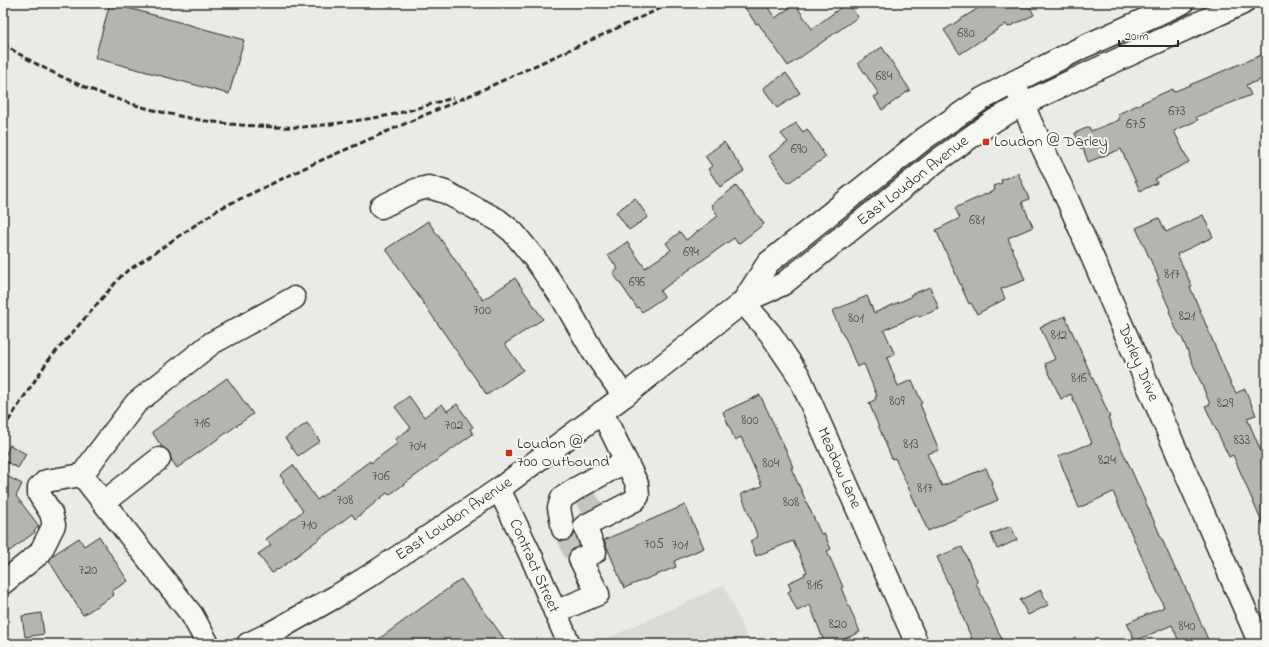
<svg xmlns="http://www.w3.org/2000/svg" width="1269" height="647" font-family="'Indie Flower',sans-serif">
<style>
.built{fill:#dadad6}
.building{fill:#b4b4b1;stroke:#2b2b2b}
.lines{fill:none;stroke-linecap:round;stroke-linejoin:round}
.minor-tunnel{stroke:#c4c4c1;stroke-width:22;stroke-dasharray:22 11;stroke-linecap:butt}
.minor-casing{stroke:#2b2b2b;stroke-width:25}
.major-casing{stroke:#2b2b2b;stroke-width:25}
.minor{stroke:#f6f6f2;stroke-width:22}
.major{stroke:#f6f6f2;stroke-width:22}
.rail{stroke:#2b2b2b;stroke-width:3;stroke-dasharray:6 3;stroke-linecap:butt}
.poi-dot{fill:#c8321e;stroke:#f6f6f2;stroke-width:1.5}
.labels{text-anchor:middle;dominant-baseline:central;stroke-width:4;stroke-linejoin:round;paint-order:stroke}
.number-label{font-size:14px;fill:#4d4d4c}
.poi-label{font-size:16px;fill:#2b2b2b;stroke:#f6f6f2;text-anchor:start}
.street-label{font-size:16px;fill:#2b2b2b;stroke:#f6f6f2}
</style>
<rect width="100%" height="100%" fill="#eaeae6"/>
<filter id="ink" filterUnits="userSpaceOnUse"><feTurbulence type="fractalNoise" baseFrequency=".025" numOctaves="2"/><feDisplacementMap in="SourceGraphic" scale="8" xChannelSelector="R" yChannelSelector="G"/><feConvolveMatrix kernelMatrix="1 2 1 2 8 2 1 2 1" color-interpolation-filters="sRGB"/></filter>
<g filter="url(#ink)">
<path class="built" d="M724 585 750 644H603L602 641Z"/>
<g class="building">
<path d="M110 3 244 40 229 94 95 58Z"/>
<path d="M742 3H765L775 18 795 4 812 29 847 3H848L858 17 788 66 758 23 756 24Z"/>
<path d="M986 3H1028L1034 15 1008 27 1006 24 960 54 944 30Z"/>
<path d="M882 47 910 90 882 110 874 97 879 94 858 63Z"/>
<path d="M1266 53V78L1246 85 1251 95 1196 117 1198 120 1174 131 1189 162 1155 179 1157 183 1140 191 1121 149 1088 162 1083 148 1081 149 1075 133 1089 127 1091 131 1119 120V118L1120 117 1118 114 1172 89 1173 92Z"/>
<path d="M786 73 800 93 777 108 763 88Z"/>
<path d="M796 123 803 132 807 129 826 157 788 183 769 156 788 142 781 134Z"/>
<path d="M724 142 744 171 720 187 708 169 712 166 705 156Z"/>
<path d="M1018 173 1029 199 1022 202 1033 227 1008 238 1025 280 1001 289 1005 299 977 314 971 303 969 304 936 230 960 218 955 208 993 191 995 190 994 186 1002 183 1001 180Z"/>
<path d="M736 186 764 224 738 244 734 238 704 259 660 291 664 297 642 312 638 307 637 308 613 273 618 269 608 255 627 242 645 268 671 250 666 243 680 232 686 240 718 216 711 205Z"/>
<path d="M635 198 648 217 629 230 616 212Z"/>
<path d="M1203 215 1213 237 1177 254 1192 286 1190 287 1230 382 1236 393 1245 389 1256 415 1247 418 1266 463V532L1233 455 1229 457 1205 406 1210 404 1182 338 1176 329 1169 311 1170 310 1157 280 1159 279 1136 228 1159 218 1166 232Z"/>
<path d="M428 221 483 300 515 278 543 319 505 344 523 370 487 395 386 249Z"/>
<path d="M930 287 939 309 919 317 918 315 884 330 895 355 887 358 898 386 912 380 922 403 920 404 939 450 927 454 942 486 986 468 992 483H991L998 500 928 531 895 458 892 459 869 403 876 399 875 397 877 396 864 364 857 367 845 337H844L832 311 867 296 874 313 911 297 910 295Z"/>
<path d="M1065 316 1110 417 1108 418 1112 425 1111 426 1130 467 1176 571H1178L1210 644H1180L1172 625 1135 641 1127 623 1164 607 1113 492 1079 508 1058 456 1092 443 1071 394 1061 399 1045 364 1055 359 1040 327Z"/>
<path d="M227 378 253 414 177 468 171 459 169 452 162 447 152 432Z"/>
<path d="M760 395 790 459 793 468H791L821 534 824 533 831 549 827 551 843 587 841 588 860 632 833 644H825L810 605 797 611 788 592 791 590 788 583 805 575 804 573 807 572 793 541 756 556 750 541 758 537 741 494 762 486 741 437 735 440 723 412Z"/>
<path d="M409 396 424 417 442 404 447 411 457 404 473 427 470 429 473 434 389 495 387 493 355 519 352 514 278 570 277 569 272 573 258 554 271 545 266 539 303 511 283 482 284 481 280 475 293 465 317 500 370 461 371 463 398 443 395 439 411 428 395 407Z"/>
<path d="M307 423 320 441 298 456 285 438Z"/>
<path d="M10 445 26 454 18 468 3 460Z"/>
<path d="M3 474 22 484 16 496 39 526 34 531 35 532 3 556Z"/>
<path d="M685 505 704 548 674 561 676 567 624 588 604 540Z"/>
<path d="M1011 526 1017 540 997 549 991 534Z"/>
<path d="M575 534 579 546 570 552 568 557 561 541H566L571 539Z"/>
<path d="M99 536 128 581 112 591 114 595 83 615 49 561 53 555 79 538 84 546Z"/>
<path d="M962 547 977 580V582L976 583 1004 644H974L961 613H962L940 566H941L937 557Z"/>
<path d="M461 579 508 644H372Z"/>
<path d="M1041 590 1048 605 1028 615 1020 600Z"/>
<path d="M41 613 44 634 25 637 22 616Z"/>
</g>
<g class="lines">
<g class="minor-tunnel">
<path d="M585 498 596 514"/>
<path d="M567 535 575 554"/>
</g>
<defs>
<g id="minor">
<path d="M1014 82 1023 104 1030 121 1068 201 1260 644"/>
<path d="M381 207 416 190 429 187 445 192 498 220 513 232 535 259 564 301 592 350 624 396"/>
<path d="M743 302 770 333 799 376 917 644"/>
<path d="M499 489 533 560 569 644"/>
<path d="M104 502 159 459"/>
<path d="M563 529 559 508 562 498 579 487 626 461"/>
<path d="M3 583 40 553 54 525 51 513 39 494V488L46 481 82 475"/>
<path d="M555 612 598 594 580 559 595 552 585 526 635 500 638 496 637 484 602 412"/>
<path d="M208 644 192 615 82 475 98 453 136 403 212 343 294 298"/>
</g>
<g id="major">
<path d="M743 302 768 263 925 138 982 99 1014 82 1083 47 1182 3"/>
<path d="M248 644 271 633 335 597 380 569 499 489 624 396 743 302 783 284 938 160 995 120 1023 104 1093 71 1243 3"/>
</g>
</defs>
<use href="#minor" class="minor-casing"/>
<use href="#major" class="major-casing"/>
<use href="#minor" class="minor"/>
<use href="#major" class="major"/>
<g class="rail">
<path d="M3 44C74 90 157 118 241 125 261 126 282 128 302 127 328 125 354 121 380 117 404 113 430 104 453 98"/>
<path d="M3 429 47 362 123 274 219 209 315 163 482 90 672 3"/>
</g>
</g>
</g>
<g class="poi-dot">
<rect x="982" y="138" width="8" height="8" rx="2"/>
<rect x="505" y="449" width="8" height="8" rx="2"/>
</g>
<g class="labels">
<g class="number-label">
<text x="966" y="33">680</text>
<text x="884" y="76">684</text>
<text x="1177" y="111">673</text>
<text x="1136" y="124">675</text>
<text x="799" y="149">690</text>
<text x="977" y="220">681</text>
<text x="691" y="252">694</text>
<text x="1172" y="274">817</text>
<text x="637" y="282">696</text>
<text x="482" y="310">700</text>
<text x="1187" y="316">821</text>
<text x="856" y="318">801</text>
<text x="1059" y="335">812</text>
<text x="1079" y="378">816</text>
<text x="897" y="401">809</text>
<text x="1225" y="403">829</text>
<text x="750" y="420">800</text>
<text x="202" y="423">716</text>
<text x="454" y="425">702</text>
<text x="1242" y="440">833</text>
<text x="911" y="444">813</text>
<text x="417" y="446">704</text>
<text x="1107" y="460">824</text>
<text x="771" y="463">804</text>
<text x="381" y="476">706</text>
<text x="925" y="488">817</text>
<text x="345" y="500">708</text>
<text x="791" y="502">808</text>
<text x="309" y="525">710</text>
<text x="654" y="544">705</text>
<text x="680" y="545">701</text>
<text x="88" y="570">720</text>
<text x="815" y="585">816</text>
<text x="838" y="624">820</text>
<text x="1187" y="626">840</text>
</g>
<g class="poi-label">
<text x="994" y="142">Loudon @ Darley</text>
<text x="517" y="444">Loudon @<tspan x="517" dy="18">700 Outbound</tspan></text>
</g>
<g class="street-label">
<text transform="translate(913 181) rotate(-38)">East Loudon Avenue</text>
<text transform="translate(1138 363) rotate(67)">Darley Drive</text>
<text transform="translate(839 468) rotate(66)">Meadow Lane</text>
<text transform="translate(454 519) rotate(-34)">East Loudon Avenue</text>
<text transform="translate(534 566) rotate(66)">Contract Street</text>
</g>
</g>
<rect width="1269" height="647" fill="none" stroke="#f6f6f2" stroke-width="16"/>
<rect x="8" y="8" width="1253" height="631" fill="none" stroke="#2b2b2b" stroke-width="1.5" filter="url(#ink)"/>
<path d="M1119 40v6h59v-6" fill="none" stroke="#2b2b2b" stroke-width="2"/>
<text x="1125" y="40" font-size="12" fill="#2b2b2b" stroke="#f6f6f2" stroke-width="3" paint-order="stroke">20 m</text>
</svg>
